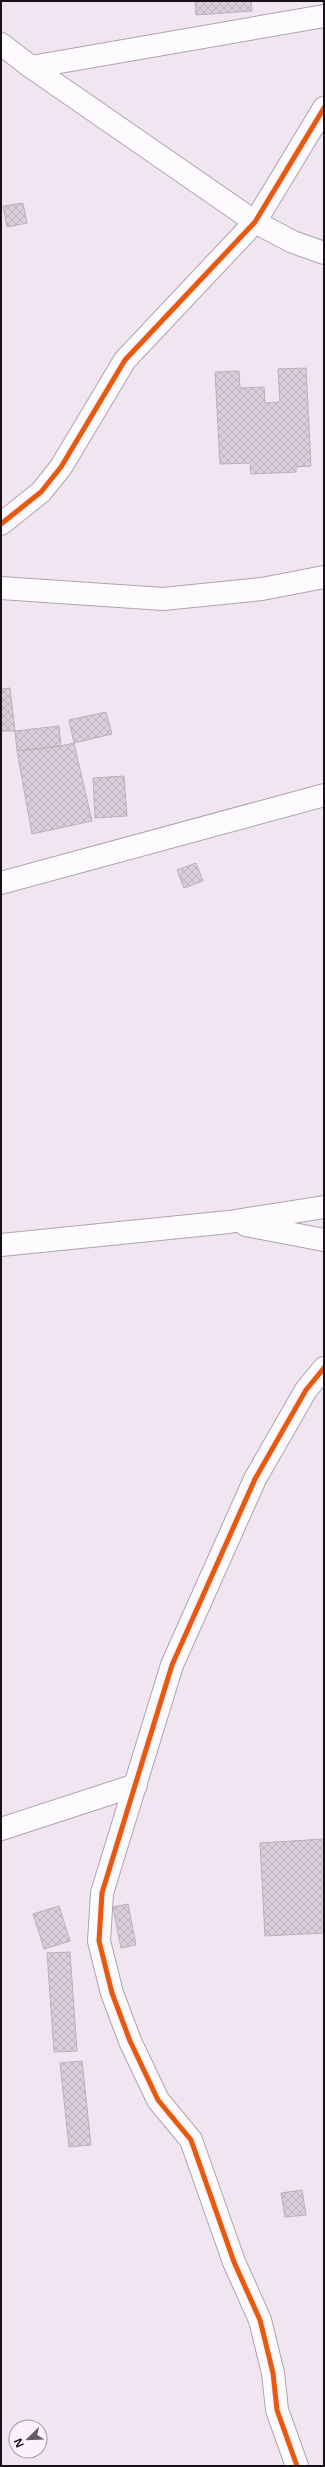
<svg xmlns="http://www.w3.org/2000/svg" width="325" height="2467" font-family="'Open Sans',sans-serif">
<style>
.building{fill:url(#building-cross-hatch);stroke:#b9b0ba}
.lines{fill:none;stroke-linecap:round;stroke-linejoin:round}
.minor-casing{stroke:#ada4ae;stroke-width:24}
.minor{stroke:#fdfbfd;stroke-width:22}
.cycleway-casing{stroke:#fdf0fe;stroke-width:8}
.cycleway{stroke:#e8590c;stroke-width:5}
</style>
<defs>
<pattern id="building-cross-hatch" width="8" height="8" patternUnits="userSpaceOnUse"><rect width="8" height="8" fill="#dacedb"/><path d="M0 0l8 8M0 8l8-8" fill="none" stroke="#bab0bb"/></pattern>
</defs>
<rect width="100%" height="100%" fill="#f1e5f2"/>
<g class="building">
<path d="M195 1H251L252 11 196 15Z"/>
<path d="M23 203 27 223 7 227 3 206Z"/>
<path d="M306 368 311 466 296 467V472L251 474 250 463 220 464 215 372 239 371 240 388 264 387 265 403 280 402 278 369Z"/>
<path d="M10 688 15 731H1V689Z"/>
<path d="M106 712 112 734 74 743 69 720Z"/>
<path d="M59 726 61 746 17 751 15 731Z"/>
<path d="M74 743 92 821 32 834 17 751 61 746Z"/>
<path d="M124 776 127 816 95 818 93 778Z"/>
<path d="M196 863 203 881 184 888 177 870Z"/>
<path d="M324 1839V1933L265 1936 260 1843Z"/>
<path d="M128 1904 136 1945 121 1948 113 1907Z"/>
<path d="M59 1906 70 1941 44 1949 33 1914Z"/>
<path d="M70 1952 77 2051 54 2052 47 1953Z"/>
<path d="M82 2061 91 2145 69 2147 60 2063Z"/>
<path d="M302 2190 306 2215 285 2217 281 2193Z"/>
</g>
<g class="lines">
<defs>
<g id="minor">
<path d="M1 44 31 67 255 222 293 242 324 253"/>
<path d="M31 67 324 16"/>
<path d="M1 524 41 492 61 467 125 360 255 222 324 108"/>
<path d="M1 588 163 599 262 589 324 577"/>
<path d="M1 883 324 795"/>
<path d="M246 1225 324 1240"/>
<path d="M1 1245 229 1222 324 1207"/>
<path d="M1 1829 136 1785"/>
<path d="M297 2466 277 2410 273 2373 260 2320 234 2262 191 2140 158 2100 130 2041 112 1993 99 1941 102 1893 172 1665 255 1479 306 1390 324 1368"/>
</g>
</defs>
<use href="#minor" class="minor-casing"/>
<use href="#minor" class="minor"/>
<defs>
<g id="cycleway">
<path d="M1 524 41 492 61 467 125 360 255 222 324 108"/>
<path d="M297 2466 277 2410 273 2373 260 2320 234 2262 191 2140 158 2100 130 2041 112 1993 99 1941 102 1893 172 1665 255 1479 306 1390 324 1368"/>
</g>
</defs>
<use href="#cycleway" class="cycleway-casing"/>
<use href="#cycleway" class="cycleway"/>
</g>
<rect width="325" height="2467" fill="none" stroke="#181119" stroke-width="4"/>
<g transform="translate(28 2439) rotate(247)"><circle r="19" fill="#fdf0fe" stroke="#a197a2"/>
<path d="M0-3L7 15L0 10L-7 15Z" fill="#645b65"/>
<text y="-6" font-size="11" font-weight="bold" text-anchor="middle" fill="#181119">N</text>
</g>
</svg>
